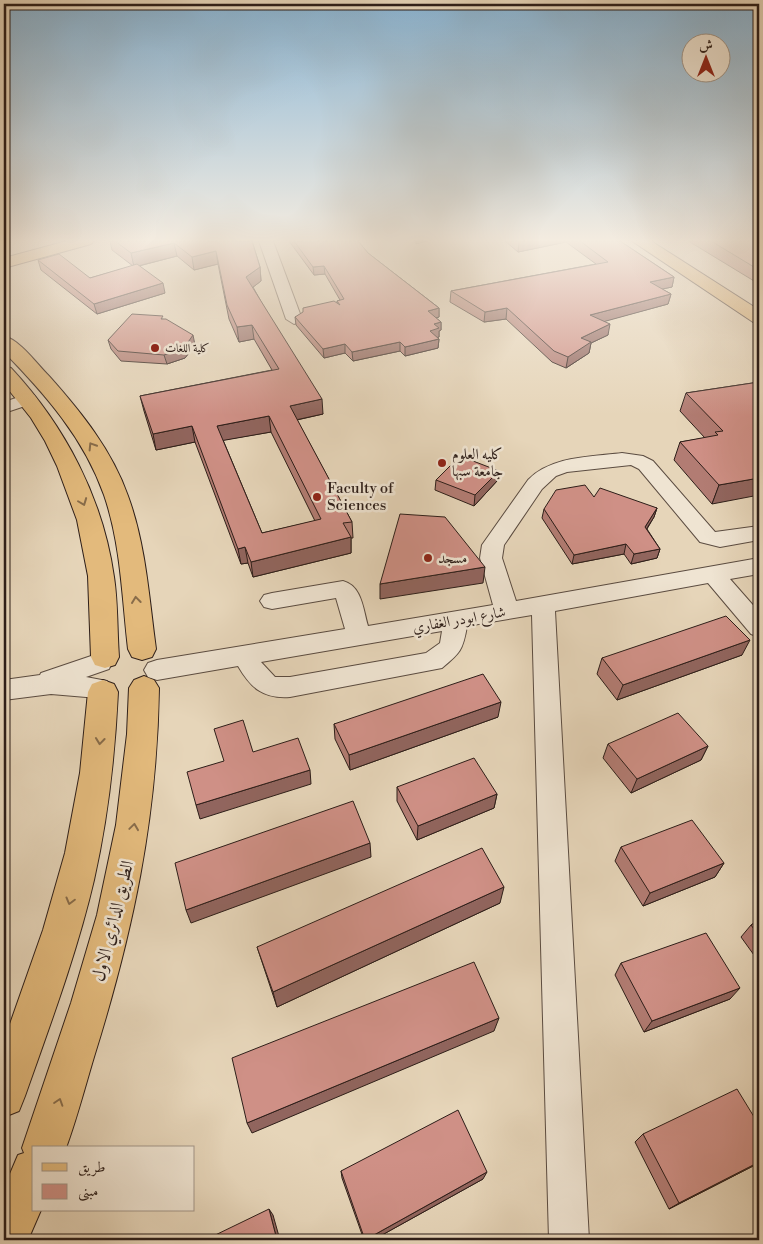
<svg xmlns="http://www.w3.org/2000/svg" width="763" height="1244" font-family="'Libre Bodoni',Amiri,serif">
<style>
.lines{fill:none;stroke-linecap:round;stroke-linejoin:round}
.minor-casing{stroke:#5b4c41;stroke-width:2}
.major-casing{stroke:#2d1e19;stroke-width:2}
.highway-casing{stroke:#2d1e19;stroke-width:2}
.minor{fill:#efe4d2;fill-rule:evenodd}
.major{fill:#e3ba7c;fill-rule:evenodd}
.highway{fill:#e3ba7c;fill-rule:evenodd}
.wall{fill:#b27c73;stroke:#2d1e19;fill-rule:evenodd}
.shaded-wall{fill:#91655e;stroke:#2d1e19}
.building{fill:#cf9086;stroke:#2d1e19;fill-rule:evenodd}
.oneway{stroke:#886c4a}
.poi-dot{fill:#8f2418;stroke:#efe4d2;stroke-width:2}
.labels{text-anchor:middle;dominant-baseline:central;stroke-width:5;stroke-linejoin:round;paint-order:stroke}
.far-poi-label{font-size:12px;fill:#2d1e19;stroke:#efe4d2;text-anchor:start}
.poi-label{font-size:15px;fill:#2d1e19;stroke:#efe4d2;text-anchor:start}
.street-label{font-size:15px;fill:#2d1e19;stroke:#efe4d2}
.near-street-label{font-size:18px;fill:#2d1e19;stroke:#efe4d2}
</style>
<rect width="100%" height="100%" fill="#e6d5b9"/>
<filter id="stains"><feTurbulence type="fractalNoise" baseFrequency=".004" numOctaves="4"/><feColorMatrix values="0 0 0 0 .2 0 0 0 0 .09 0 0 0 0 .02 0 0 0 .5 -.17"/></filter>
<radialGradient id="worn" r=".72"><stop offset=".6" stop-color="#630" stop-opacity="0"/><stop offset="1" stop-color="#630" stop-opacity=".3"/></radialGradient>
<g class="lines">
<defs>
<g id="minor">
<path d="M259 241H273L302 319 299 322 294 324 286 319Z"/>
<path d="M28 394 34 395 37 399 34 403 4 413V402Z"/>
<path d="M622 453 643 456 653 461 715 532 759 526V540L720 547 700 542 639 469 631 465 567 472 556 476 542 489 504 545 502 558 516 601 759 558V574L730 579 759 612V637L751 634 708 583 555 611 589 1240H549L532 615 467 626C463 650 460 653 442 668L290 697C263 699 251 688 238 666L157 680 148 677 144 670 148 663 157 660 345 629 336 598 272 609 264 607 260 601 264 595 272 593 343 581C362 586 363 609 368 626L493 605 480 558 482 545 528 480C551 456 590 457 622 453ZM442 631 440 643 426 653 290 677H275L261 662Z"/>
<path d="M100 653 109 655 112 662 109 669 86 677 107 681 111 688 107 695 98 698 51 694 4 700V680L40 675 41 673Z"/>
</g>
<g id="major">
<path d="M4 336C20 340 37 364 49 376 81 412 112 450 128 496 146 545 149 598 156 649L152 657 142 660 132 657 128 649C122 598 121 544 104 495 84 438 45 394 4 352Z"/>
<path d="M4 366 11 368C65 426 103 498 114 577 118 603 117 630 119 657L115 665 105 668 95 665 91 657 88 576 77 520 57 466 45 441 31 418 4 384Z"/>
<path d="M144 676 154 680 159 688C157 819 133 932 94 1057 85 1087 77 1118 66 1148H34V1210H41L28 1240H4V1188L18 1155 24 1153 22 1148 71 1003 97 915 116 825 127 734 129 688 134 680Z"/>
<path d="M103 680 114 684 118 692C115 755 108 818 94 880 77 953 50 1025 25 1096L19 1111 4 1117V1041L43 930 65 853 80 773 88 692 92 684Z"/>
</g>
<g id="highway">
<path d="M67 241H94L91 244 4 268V258Z"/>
<path d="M632 241H651L759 310V323L753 322Z"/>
</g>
</defs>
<use href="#minor" class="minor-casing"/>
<use href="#major" class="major-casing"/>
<use href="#highway" class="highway-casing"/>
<use href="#minor" class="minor"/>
<use href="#major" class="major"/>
<use href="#highway" class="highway"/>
</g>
<g class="wall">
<path d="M110 241H252L260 267 261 281 253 287 323 414 297 420 352 522 353 538H351V553L253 577 248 563 241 564 195 442 156 450 144 411 140 396 272 370 254 339 239 342 229 319 218 264 194 270 177 256 139 266 165 293 97 314 41 270 38 260 90 278 133 266 112 250ZM271 432 315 521 262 533 223 440Z"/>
<path d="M289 241H358L368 253 439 308V317L436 318 441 322V330L439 331V337L437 338 439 339 438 348 405 356 400 351 353 361 345 353 324 358 296 325 295 317 337 303V301L340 300 325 274 314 275Z"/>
<path d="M505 241H620L674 277 672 287 662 289 671 294 668 304 604 321 608 335 591 343 589 353 566 368 552 362 506 319 484 322 450 302 451 291 596 264 566 242 518 252Z"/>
<path d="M690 241H759V284L690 242Z"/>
<path d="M163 319 195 345 185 358 167 364 121 361 111 349 108 340Z"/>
<path d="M759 382 712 504 674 460 680 442 705 438 680 411 686 393Z"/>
<path d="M499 471 497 481 474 506 435 490 436 480Z"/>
<path d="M594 497 657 508 654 517 647 529 660 549 657 558 631 564 624 554 572 564 542 518 544 509Z"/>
<path d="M742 655 617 700 597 674 602 658Z"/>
<path d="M498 717 350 770 335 739 334 724Z"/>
<path d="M608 744 708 746 701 760 631 793 603 758Z"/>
<path d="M397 787 497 794 494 808 417 840 397 801Z"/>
<path d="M621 847 724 863 715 877 643 906 615 861Z"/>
<path d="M500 903 277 1007 257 947Z"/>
<path d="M759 920V962L741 937 751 925Z"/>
<path d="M621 963 730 999 644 1032 615 975Z"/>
<path d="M643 1134 759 1163 669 1209 635 1142Z"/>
<path d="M341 1171 483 1179 373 1240H364L342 1178Z"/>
</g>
<g class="shaded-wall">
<path d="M416 241H428L416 244Z"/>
<path d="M523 241H566V242L518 252 519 242Z"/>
<path d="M174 243 177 256 134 267 131 253Z"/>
<path d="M216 251 218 264 194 270 192 257Z"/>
<path d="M324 266 325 274 314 275 313 267Z"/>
<path d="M260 267 261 281 248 291 246 277Z"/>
<path d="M674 277 672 287 648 292 650 282Z"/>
<path d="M163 283 165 293 97 314 94 304Z"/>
<path d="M671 294 668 304 588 326 590 315Z"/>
<path d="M439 308V317L428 320V311Z"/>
<path d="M507 308 506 319 484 322 485 312Z"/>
<path d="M441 322V330L439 331V337L430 339V331L434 324Z"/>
<path d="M610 324 608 335 591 343 589 353 566 368 568 357 581 338Z"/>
<path d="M252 325 254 339 239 342 237 327Z"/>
<path d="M193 335 195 345 185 358 167 364 164 355Z"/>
<path d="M439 339 438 348 405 356V347Z"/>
<path d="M400 342V351L353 361 352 352Z"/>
<path d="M345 344V353L324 358 323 349Z"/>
<path d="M322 399 323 414 291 421 290 406Z"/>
<path d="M269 416 271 432 220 441 217 426Z"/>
<path d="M192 426 195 442 156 450 153 434Z"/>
<path d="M499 471 497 481 474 506 475 495Z"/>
<path d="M759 478V495L712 504 719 485Z"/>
<path d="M657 508 654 517 642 536 645 527Z"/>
<path d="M351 537V553L253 577 251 562Z"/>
<path d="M626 544 624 554 572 564 574 555Z"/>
<path d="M245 547 248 563 241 564 238 549Z"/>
<path d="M660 549 657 558 631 564 634 554Z"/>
<path d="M485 567 483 583 380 599V584Z"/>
<path d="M750 640 742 655 617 700 623 685Z"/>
<path d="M501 702 498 717 350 770 349 755Z"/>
<path d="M708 746 701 760 631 793 637 779Z"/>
<path d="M310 770 311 784 200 819 196 805Z"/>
<path d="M497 794 494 808 417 840 418 826Z"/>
<path d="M370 843 371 857 191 923 186 910Z"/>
<path d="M724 863 715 877 643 906 650 893Z"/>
<path d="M504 887 500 903 277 1007 273 992Z"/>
<path d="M740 988 730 999 644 1032 652 1021Z"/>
<path d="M499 1018 494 1031 252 1133 247 1123Z"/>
<path d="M759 1162V1163L669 1209 679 1203Z"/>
<path d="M487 1172 483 1179 373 1240H365Z"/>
<path d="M269 1209 273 1215 280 1240H277Z"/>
</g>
<g class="building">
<path d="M115 241H252L260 267 246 277 322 399 290 406 352 522 343 523 351 537 251 562 245 547 238 549 192 426 153 434 140 396 279 369 252 325 237 327 227 305 216 251 192 257 174 243 131 253ZM269 416 321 519 262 533 217 426Z"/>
<path d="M294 241H358L368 253 439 308 428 311 441 322 434 324 439 328 430 331 439 339 405 347 400 342 352 352 345 344 323 349 295 317 303 312V308L334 301 340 305 337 301 344 299 324 266 313 267Z"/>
<path d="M580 241H620L674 277 650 282 671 294 590 315 610 324 581 338 591 342 568 357 554 351 507 308 485 312 451 291 608 262Z"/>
<path d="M711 241H759V270Z"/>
<path d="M59 254 90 278 137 264 163 283 94 304 38 260Z"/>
<path d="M132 314 163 316 161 319H166L193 335 184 348 164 355 118 351 108 340Z"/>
<path d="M759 382V478L719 485 680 442 718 435 715 432 723 431 686 393Z"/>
<path d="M460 456 499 471 475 495 436 480Z"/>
<path d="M585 485 594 497 600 488 657 508 645 527 660 549 634 554 626 544 574 555 544 509 556 490Z"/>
<path d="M400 514 445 517 485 567 380 584Z"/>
<path d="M726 616 750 640 623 685 602 658Z"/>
<path d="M483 674 501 702 349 755 334 724Z"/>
<path d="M678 713 708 746 637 779 608 744Z"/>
<path d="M243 720 253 752 298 738 310 770 196 805 187 772 224 761 214 729Z"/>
<path d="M474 758 497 794 418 826 397 787Z"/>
<path d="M353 801 370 843 186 910 175 863Z"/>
<path d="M692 820 724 863 650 893 621 847Z"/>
<path d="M482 848 504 887 273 992 257 947Z"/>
<path d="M759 920V936L751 925Z"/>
<path d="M706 933 740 988 652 1021 621 963Z"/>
<path d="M474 962 499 1018 247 1123 232 1058Z"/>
<path d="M737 1089 759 1125V1162L679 1203 643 1134Z"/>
<path d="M458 1110 487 1172 365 1240 341 1171Z"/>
<path d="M269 1209 277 1240H205Z"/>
</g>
<defs><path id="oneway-chevron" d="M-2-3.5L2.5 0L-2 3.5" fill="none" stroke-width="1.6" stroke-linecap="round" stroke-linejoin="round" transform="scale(1.25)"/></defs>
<g class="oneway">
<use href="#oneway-chevron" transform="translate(92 446) rotate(-122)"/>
<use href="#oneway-chevron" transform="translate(83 502) rotate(69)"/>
<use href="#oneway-chevron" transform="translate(136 600) rotate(-97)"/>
<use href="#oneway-chevron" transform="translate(100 741) rotate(96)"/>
<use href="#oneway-chevron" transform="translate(134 827) rotate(-82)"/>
<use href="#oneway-chevron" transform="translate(70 901) rotate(105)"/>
<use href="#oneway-chevron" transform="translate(59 1102) rotate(-72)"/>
</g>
<linearGradient id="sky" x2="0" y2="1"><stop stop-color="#89b5d5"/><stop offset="0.58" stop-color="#f4ece0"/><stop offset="1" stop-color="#f4ece0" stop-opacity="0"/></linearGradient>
<rect width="763" height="415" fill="url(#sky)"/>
<g class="poi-dot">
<circle cx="155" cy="348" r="5"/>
<circle cx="442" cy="463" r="5"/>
<circle cx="317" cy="497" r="5"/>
<circle cx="428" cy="558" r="5"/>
</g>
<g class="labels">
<g class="far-poi-label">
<text x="165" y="348">كلية اللغات</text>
</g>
<g class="poi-label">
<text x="452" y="454">كليه العلوم<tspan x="452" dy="17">جامعة سبها</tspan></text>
<text x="327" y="488">Faculty of<tspan x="327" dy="17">Sciences</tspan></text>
<text x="438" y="558">مسجد</text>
</g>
<g class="street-label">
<text transform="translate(459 620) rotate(-10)">شارع ابودر الغفاري</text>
</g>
<g class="near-street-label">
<text transform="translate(113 921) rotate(-76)">الطريق الدائري الاول</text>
</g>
</g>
<rect width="763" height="1244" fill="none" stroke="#e6d5b9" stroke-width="20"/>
<rect x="5" y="5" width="753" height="1234" fill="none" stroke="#2d1e19" stroke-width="2.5"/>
<rect x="10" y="10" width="743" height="1224" fill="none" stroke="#2d1e19"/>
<rect x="32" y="1146" width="162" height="65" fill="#efe4d2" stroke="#a19588"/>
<rect x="42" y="1163" width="25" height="8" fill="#e3ba7c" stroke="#a19588"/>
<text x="78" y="1172" font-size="15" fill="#2d1e19">طريق</text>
<rect x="42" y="1184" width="25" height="15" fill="#cf9086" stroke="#a19588"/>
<text x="78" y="1196" font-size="15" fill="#2d1e19">مبنى</text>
<g transform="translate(706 58)"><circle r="24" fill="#efe4d2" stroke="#a19588"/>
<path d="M0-4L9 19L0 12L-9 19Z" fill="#8f2418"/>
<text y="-8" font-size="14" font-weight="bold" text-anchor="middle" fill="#2d1e19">ش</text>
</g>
<rect width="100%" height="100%" filter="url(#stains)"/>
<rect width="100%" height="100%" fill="url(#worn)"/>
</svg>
